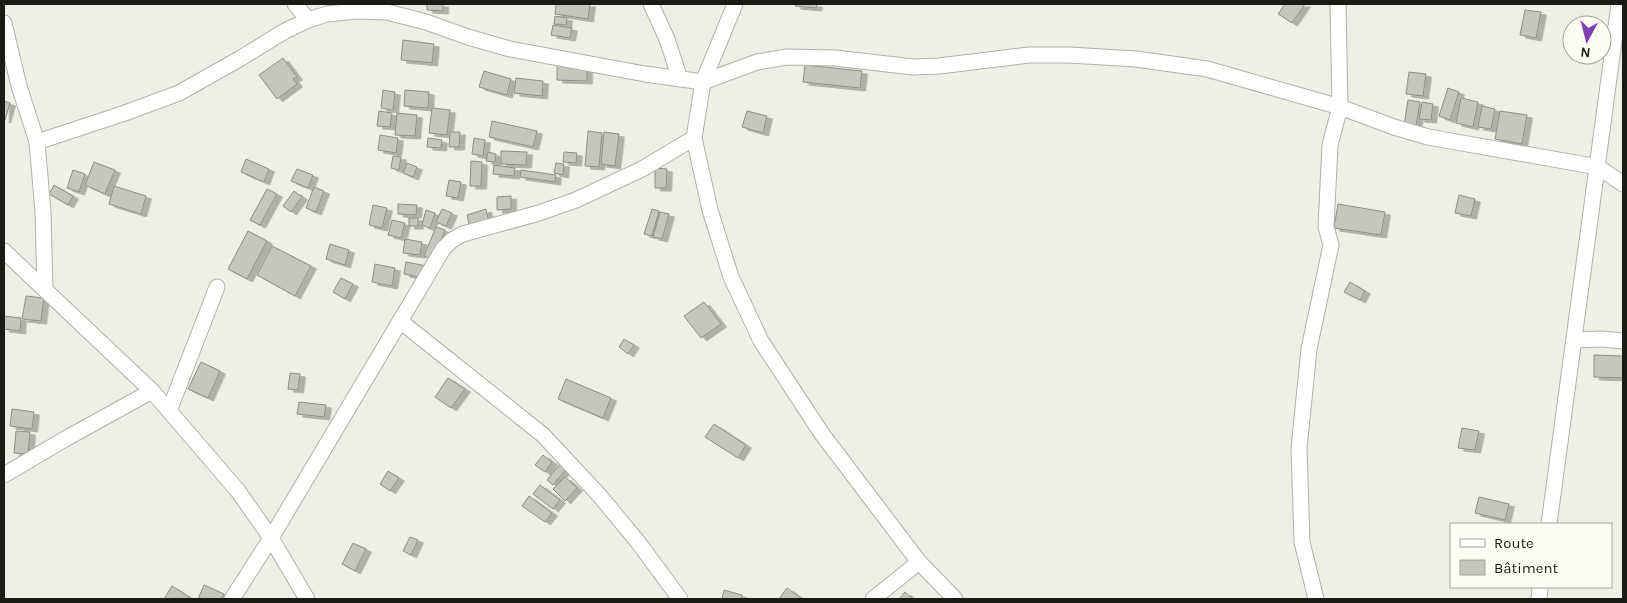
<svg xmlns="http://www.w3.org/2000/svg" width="1627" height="603" font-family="Karla,sans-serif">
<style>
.building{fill:#c4c7be;stroke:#8b8e85;filter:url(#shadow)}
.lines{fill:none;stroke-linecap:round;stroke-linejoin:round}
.minor-casing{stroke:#afb2a9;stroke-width:17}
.minor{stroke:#fff;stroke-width:15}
</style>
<defs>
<filter id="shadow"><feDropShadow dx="5.5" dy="3" stdDeviation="0" flood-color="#0004"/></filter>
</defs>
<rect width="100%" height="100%" fill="#edf0e6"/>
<g class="building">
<path d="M427 4H443V11L427 10Z"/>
<path d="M556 4H590L588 19 555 14Z"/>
<path d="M795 4H817L816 8 795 6Z"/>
<path d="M1285 4H1305L1292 23 1278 14Z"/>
<path d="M1525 10 1541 12 1536 38 1520 35Z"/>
<path d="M555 16 567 18 566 25 554 24Z"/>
<path d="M553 25 572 28 570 38 551 35Z"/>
<path d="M403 40 434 44 432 63 401 60Z"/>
<path d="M283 58 297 77 293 79 297 84 277 99 259 75Z"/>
<path d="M557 63 587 64V81L557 80Z"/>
<path d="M805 65 862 71 860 88 803 82Z"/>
<path d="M484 71 511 79 507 95 479 87Z"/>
<path d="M1409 72 1426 74 1423 96 1406 94Z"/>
<path d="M516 78 543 81 542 96 514 93Z"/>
<path d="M1448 88 1459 92 1450 120 1439 116Z"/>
<path d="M383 90 395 92 393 110 381 108Z"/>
<path d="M405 90 429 92 428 108 404 106Z"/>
<path d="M1461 98 1478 102 1473 127 1456 123Z"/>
<path d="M1408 100 1420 102 1416 127 1404 125Z"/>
<path d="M4 101 10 103 5 120H4Z"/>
<path d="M1422 102 1433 104 1431 120 1419 119Z"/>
<path d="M1482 106 1495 109 1491 129 1478 127Z"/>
<path d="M432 108 450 110 447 135 429 133Z"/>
<path d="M379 111 392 113 390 127 377 126Z"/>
<path d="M747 111 767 116 763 133 742 127Z"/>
<path d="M1500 111 1527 115 1522 144 1495 139Z"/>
<path d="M397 113 417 115 415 136 395 135Z"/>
<path d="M492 121 537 131 533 147 489 137Z"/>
<path d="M588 131 602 133 599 167 585 166Z"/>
<path d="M450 132H460L459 147H449Z"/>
<path d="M604 132 619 134 615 166 601 164Z"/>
<path d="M380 135 398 138 396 153 378 150Z"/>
<path d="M428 138 442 140 441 148 427 147Z"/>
<path d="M474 138 485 140 483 156 472 154Z"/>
<path d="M501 151 527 152 526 165 501 164Z"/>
<path d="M488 152 496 154 495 162 486 161Z"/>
<path d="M564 152 577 153 576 163 563 162Z"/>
<path d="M393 156 401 157 399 170 391 168Z"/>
<path d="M246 159 269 169 264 182 241 172Z"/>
<path d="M471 161 482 162 481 186H470Z"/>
<path d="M94 162 115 170 105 194 85 185Z"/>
<path d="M407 163 417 167 413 177 403 173Z"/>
<path d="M556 163 564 164 563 175 554 173Z"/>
<path d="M494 165 515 168 514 176 493 174Z"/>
<path d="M655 168 667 169 666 188H655Z"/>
<path d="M297 169 313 175 308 188 291 181Z"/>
<path d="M73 170 85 174 79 192 67 188Z"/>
<path d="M521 170 556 175 555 182 520 177Z"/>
<path d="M449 180 461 182 458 198 446 196Z"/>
<path d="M54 185 73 196 68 205 49 194Z"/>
<path d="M114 186 146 196 141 214 109 204Z"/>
<path d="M314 187 324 191 316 212 306 208Z"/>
<path d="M267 189 277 194 260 225 250 220Z"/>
<path d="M294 191 302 197 291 212 283 206Z"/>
<path d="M1459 195 1475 199 1471 216 1455 213Z"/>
<path d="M511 196V209L497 210V197Z"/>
<path d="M398 204 417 205 416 215 398 214Z"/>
<path d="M1338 204 1385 212 1381 235 1334 228Z"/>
<path d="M373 205 387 208 382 228 369 225Z"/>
<path d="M442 209 452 213 446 226 436 222Z"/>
<path d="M486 209 489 223 470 228 467 215Z"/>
<path d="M652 209 659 211 652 236 644 234Z"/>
<path d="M426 210 435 213 430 228 422 225Z"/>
<path d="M660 212 669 214 662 239 653 237Z"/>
<rect x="409" y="218" width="9" height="8"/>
<path d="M392 220 405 223 401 238 388 235Z"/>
<path d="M436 227 445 230 433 260 424 256Z"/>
<path d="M248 231 267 241 247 279 228 269Z"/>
<path d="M405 239 422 242 420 255 403 253Z"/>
<path d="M330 244 349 250 345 265 326 259Z"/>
<path d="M272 246 311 266 295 296 257 275Z"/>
<path d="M406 262 427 266 424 278 404 274Z"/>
<path d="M375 264 395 268 392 286 372 282Z"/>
<path d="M341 278 353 284 345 299 333 292Z"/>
<path d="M1350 282 1365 291 1360 300 1344 292Z"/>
<path d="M26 296 44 298 41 321 22 319Z"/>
<path d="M704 302 721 324 701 338 684 316Z"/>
<path d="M4 316 21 318 20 331 4 329Z"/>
<path d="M624 339 634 345 628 354 619 347Z"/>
<path d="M1594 355 1623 356V378L1594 377Z"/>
<path d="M201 362 220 371 208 398 188 389Z"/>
<path d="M290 373 300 374 298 390 288 389Z"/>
<path d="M448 378 465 389 451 408 435 397Z"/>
<path d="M566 379 611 398 603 418 558 399Z"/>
<path d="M299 402 326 405 324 417 297 414Z"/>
<path d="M12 409 34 412 32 429 10 426Z"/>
<path d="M714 424 746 445 738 458 705 437Z"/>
<path d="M1462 428 1479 431 1475 450 1458 448Z"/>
<path d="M16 431 30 432 28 454 14 453Z"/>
<path d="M543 455 552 462 545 472 535 465Z"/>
<path d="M561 463 567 468 553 485 547 480Z"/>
<path d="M388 471 399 478 390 491 380 484Z"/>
<path d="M565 477 577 488 565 501 553 489Z"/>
<path d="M540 485 560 500 553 509 533 494Z"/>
<path d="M529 496 552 513 545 522 522 506Z"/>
<path d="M1479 497 1509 504 1505 520 1475 513Z"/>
<path d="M410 537 418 540 411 555 403 551Z"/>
<path d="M353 543 366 549 355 571 342 564Z"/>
<path d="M204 585 224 594 221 599H198Z"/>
<path d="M172 586 189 597 187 599H164Z"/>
<path d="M787 588 802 599H779Z"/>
<path d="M724 590 742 595 741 599H722Z"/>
<path d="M905 592 913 599H899Z"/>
</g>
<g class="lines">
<defs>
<g id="minor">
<path d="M295 4 308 20"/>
<path d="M651 4 667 39 680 79"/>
<path d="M735 4 703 82 694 138 710 210 731 277 761 341 822 434 919 562 955 599"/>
<path d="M4 23 19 86 37 142 43 212 45 289"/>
<path d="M37 142 125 113 179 93 241 58 285 31 308 20 327 14 356 11 387 12 426 22 468 37 510 49 645 74 703 82 757 62 787 57 835 58 913 67 939 66 1029 55H1069L1136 59 1207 69 1340 107 1394 127 1428 137 1598 167 1623 184"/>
<path d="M4 251 152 391 238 491 271 538 307 599"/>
<path d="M400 321 543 435 599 495 638 542 680 599"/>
<path d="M1574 340 1602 339 1623 341"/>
<path d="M169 411 217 287"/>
<path d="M4 475 65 439 152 391"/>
<path d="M1549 524 1619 4"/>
<path d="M232 599 271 538 443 249 452 240 463 234 539 213 576 200 642 169 694 138"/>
<path d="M873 599 919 562"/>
<path d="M1316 599 1302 542 1299 448 1309 349 1331 245 1326 227 1330 145 1340 107 1338 4"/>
<path d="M1539 599 1540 587"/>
</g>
</defs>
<use href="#minor" class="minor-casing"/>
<use href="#minor" class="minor"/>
</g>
<rect width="1627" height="603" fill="none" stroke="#1a1b17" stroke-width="10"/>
<rect x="1450" y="523" width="162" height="65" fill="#fafef4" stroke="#a0a39c"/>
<rect x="1460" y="539" width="25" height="8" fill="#ffffff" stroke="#a0a39c"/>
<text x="1494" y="548" font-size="15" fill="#1a1b17">Route</text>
<rect x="1460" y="560" width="25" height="15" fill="#c4c7be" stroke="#a0a39c"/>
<text x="1494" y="573" font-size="15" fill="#1a1b17">Bâtiment</text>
<g transform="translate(1587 40) rotate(187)"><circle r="24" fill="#fafef4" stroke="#a0a39c"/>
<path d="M0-4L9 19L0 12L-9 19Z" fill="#813eb1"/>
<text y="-8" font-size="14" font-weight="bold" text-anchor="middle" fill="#1a1b17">N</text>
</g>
</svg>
